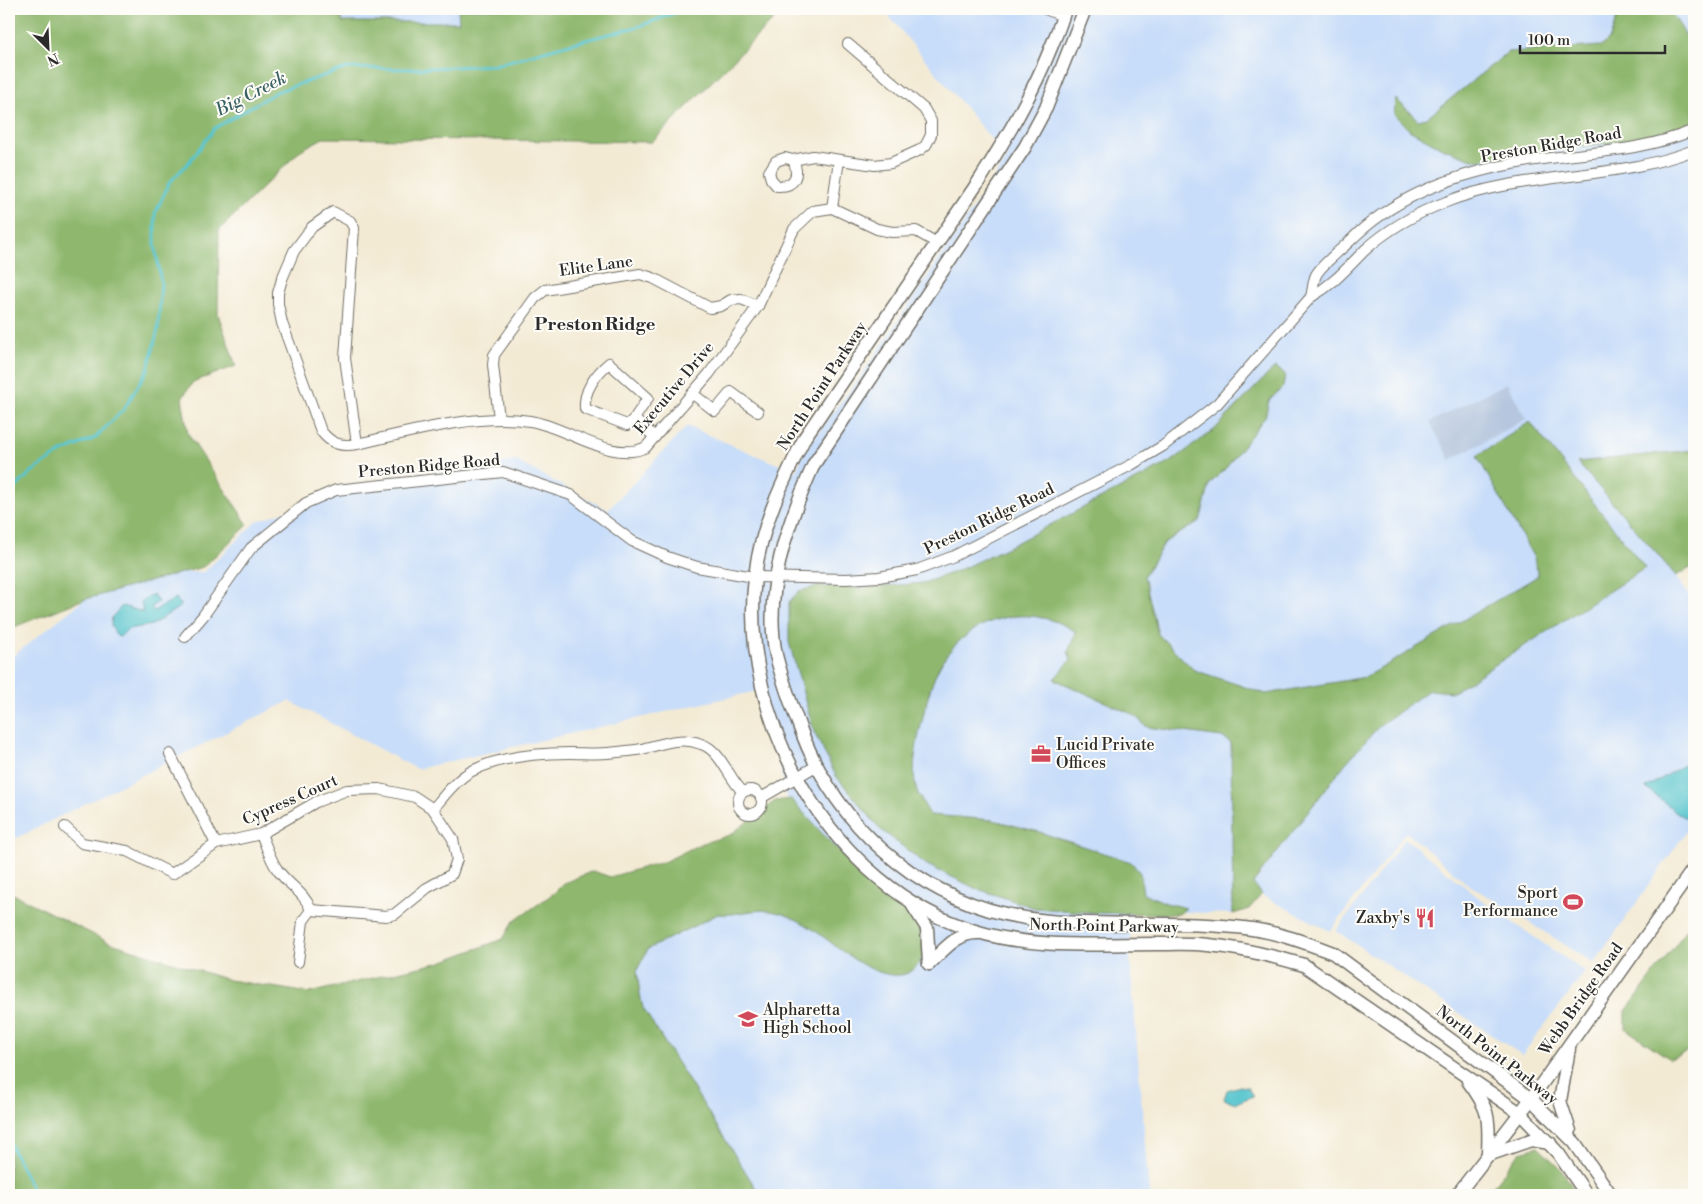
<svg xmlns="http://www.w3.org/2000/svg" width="1703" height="1204" font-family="'Libre Bodoni',serif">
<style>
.built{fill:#c8ddf9}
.industrial{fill:#b6c6de}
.forest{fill:#8fb86e;stroke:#5d724c}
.water{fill:#57c5ce;stroke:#41787c}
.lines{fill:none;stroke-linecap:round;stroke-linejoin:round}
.stream{stroke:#57c5ce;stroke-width:3}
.minor-casing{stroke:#716e66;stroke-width:12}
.tertiary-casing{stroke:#716e66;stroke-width:15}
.minor{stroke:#fff;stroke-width:10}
.tertiary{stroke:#fff;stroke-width:12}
.labels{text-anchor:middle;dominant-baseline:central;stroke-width:4;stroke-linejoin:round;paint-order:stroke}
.street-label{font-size:16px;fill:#2b2b2b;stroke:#fdfcf7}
.poi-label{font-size:16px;fill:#2b2b2b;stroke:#fdfcf7;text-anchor:start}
.water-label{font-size:18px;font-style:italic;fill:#3a6164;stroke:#fdfcf7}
.neighbourhood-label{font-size:18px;font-weight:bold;fill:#2b2b2b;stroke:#fdfcf7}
</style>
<rect width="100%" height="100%" fill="#fdfcf7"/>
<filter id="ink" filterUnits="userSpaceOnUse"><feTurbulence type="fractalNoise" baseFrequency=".02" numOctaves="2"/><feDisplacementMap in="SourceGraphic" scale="10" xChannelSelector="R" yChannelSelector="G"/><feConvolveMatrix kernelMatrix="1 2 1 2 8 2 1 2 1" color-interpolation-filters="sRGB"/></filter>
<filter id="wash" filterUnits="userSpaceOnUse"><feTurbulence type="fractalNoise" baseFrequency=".0096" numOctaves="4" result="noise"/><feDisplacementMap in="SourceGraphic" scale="20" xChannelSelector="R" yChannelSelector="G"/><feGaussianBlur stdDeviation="1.12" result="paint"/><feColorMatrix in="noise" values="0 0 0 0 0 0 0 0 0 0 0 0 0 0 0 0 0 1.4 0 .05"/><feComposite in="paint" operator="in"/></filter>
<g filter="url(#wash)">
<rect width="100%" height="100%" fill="#f3ead4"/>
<g class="built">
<path d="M340 9H458L459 22H342Z"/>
<path d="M883 9H1694V566L1676 577 1694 603V821L1594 963 1466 883 1406 832 1330 931 1261 895 1253 884 1345 764 1380 725 1429 690 1453 692 1645 568 1534 558 1538 576 1366 677 1266 694 1194 671 1158 634 1144 576 1165 542 1200 521 1210 484 1226 468 1248 440 1265 417 1269 401 1283 387 1275 367 1214 430 1172 461 1046 527 1081 616 1068 652 1071 660 1054 679 1134 715 1147 727 1223 737 1231 743 1233 914 1131 910 1130 959 1149 1193 1153 1195H504L520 1043 788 805 772 726 761 690 417 769 289 701 9 842V659L104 584 136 573 204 572 257 521 378 480 516 461 608 510 687 426 796 472 804 451 860 377 1007 158Z"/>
<path d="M1405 838 1489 906 1585 972 1522 1055 1336 931Z"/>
</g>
<path class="industrial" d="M1507 383 1526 419 1450 460 1430 422Z"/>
<g class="forest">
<path d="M9 9H340L342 22H459L458 9H784L652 142 323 138 301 150 219 230 218 314 236 366 193 382 182 398 188 434 248 525 203 567 82 600 9 629Z"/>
<path d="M1620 9H1669L1694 48V121L1673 129 1616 142 1475 160 1442 148 1409 130 1394 114 1395 98 1418 120 1427 118 1508 52 1602 46 1610 38Z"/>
<path d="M1275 367 1285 374 1283 387 1269 401 1265 417 1226 468 1210 484 1200 521 1165 542 1144 576 1158 634 1194 670 1266 694 1366 677 1538 576 1534 558 1477 456 1530 422 1645 568 1453 692 1429 690 1380 725 1345 764 1253 883 1261 895 1249 909 1233 914 1231 743 1222 737 1147 727 1134 715 1054 679 1071 660 1068 652 1076 632C1030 602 974 615 943 660 933 675 925 707 921 725 917 742 911 770 916 788 919 798 926 807 930 815L993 820 1039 832 1131 862 1140 873 1143 893 1166 903 1186 908 1179 914 1098 913 1035 908 975 888 927 865 881 830 836 776 814 732 789 642V602L799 591 820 586 862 588 923 583 957 571 1008 547 1172 461 1214 430Z"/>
<path d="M1694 450V566L1676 576 1577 462Z"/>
<path d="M791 799C809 818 826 839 845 857 864 875 916 906 924 927 930 943 925 958 914 969 905 977 894 976 882 973 840 960 814 917 770 911 753 908 735 916 718 914L648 949 637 970 640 995 643 1008 760 1195H9V892L108 942 229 980 309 993 441 962 503 939 513 922 554 893 564 883 593 871 610 877 666 861 700 844 730 835 775 801Z"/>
<path d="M1694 920V1048L1670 1059 1626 1029V1011Z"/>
<path d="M1538 1147 1562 1170 1577 1195H1486L1520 1152Z"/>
</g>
<g class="water">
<path d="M153 594 158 602 151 607 154 611 176 598 181 606 152 625 128 629 120 637 117 636 111 625 112 617 122 606 143 612 141 601Z"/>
<path d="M1694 759V810L1689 817H1683L1646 788Z"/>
<path d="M1240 1086 1247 1087 1253 1096 1236 1103 1224 1099 1227 1090Z"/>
</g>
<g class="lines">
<g class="stream">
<path d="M9 495 30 473 60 453 95 438 124 409 148 369 158 329 161 283 155 245V214L169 183 189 162 215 128 276 92 347 68 408 69 495 65 562 46 640 26 685 9"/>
<path d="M9 1142 35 1195"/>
</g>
</g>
</g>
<g filter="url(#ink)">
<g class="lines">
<defs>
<g id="minor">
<path d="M1045 9 1063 16"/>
<path d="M785 158 793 160C800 175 795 187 777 186L771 179 769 172 776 161Z"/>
<path d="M793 160 813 156 875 165 891 163 920 150 926 145 931 135V121L924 109 848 44"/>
<path d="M832 208 839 160"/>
<path d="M333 212 350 221 354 228 345 358 357 444C341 447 331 444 321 431L282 323 278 304V293L282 279 294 251 312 227Z"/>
<path d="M1311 297C1313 290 1313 281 1316 275 1321 265 1342 249 1351 240 1394 197 1453 175 1512 164 1573 152 1637 154 1694 130"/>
<path d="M609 363 648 398 634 419 627 425 585 409C583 391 596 374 609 363Z"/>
<path d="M693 394 715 411 731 392 758 412"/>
<path d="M499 419 493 365 494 355 535 298 545 290 640 274 653 278 710 308 721 306 731 300 741 299 758 306"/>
<path d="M634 419 655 437"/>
<path d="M357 444C410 432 476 413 530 421 565 426 613 464 646 447L709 374 758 306 794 229 813 211 832 208 877 229 892 232 916 231 937 243"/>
<path d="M185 637 203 616 251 548 306 503 336 490 503 472 571 495 632 541 667 557 697 567 754 577 846 579 879 577 917 570 954 556 1131 465 1163 446 1217 404 1311 297C1335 283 1346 269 1365 250 1388 229 1417 213 1446 202 1526 171 1615 181 1694 150"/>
<path d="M170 754 216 844"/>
<circle cx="750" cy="802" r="12"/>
<path d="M761 798 816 766"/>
<path d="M433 809C444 796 458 777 474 770 503 756 538 753 570 753 583 753 596 754 608 753 619 752 631 751 642 749 663 744 680 736 701 744 721 750 728 778 743 792"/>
<path d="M65 827 82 843 127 851 172 874 216 844 261 834 316 802 347 790 379 789 415 797 433 809 453 839 457 859 452 874 427 888 395 914 386 916 311 910 303 921 298 962"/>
<path d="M261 834C266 845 270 859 277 869 288 885 305 893 311 910"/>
</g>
<g id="tertiary">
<path d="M1065 9C1062 21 1057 33 1052 45 1033 93 1008 135 981 178L805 437C783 481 760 527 755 577 738 721 833 888 975 931 1032 949 1097 944 1156 944 1173 944 1191 943 1208 945 1241 948 1273 956 1304 965L1520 1113 1558 1153 1587 1195"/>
<path d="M1085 9 1046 108 1025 147 814 464C788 522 763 590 776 655 782 680 791 704 800 728 840 836 933 911 1049 921 1116 927 1185 920 1252 929 1280 933 1307 943 1333 953L1531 1099 1575 1143 1611 1195"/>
<path d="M913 906 927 928 929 964"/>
<path d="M929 964C943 951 957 932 978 933"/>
<path d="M1569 1049 1560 1101 1570 1131"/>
<path d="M1468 1081C1491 1112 1489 1118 1488 1155"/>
<path d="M1488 1155 1531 1140 1550 1143"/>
<path d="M1457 1195 1531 1099 1694 868"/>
</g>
</defs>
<use href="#minor" class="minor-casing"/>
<use href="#tertiary" class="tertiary-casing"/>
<use href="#minor" class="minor"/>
<use href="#tertiary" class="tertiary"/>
</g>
</g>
<defs>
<symbol id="office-bare" viewBox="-9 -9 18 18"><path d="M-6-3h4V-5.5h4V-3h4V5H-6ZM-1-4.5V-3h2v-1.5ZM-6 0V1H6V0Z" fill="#d1495b" stroke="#fdfcf7" stroke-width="2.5" paint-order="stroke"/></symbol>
<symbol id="stadium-bare" viewBox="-9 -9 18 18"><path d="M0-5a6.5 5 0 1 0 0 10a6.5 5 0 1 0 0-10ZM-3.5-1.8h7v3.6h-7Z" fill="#d1495b" stroke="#fdfcf7" stroke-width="2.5" paint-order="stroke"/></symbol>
<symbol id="restaurant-bare" viewBox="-9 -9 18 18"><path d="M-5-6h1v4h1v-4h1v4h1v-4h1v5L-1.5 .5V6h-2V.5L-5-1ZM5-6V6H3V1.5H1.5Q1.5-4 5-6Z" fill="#d1495b" stroke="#fdfcf7" stroke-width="2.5" paint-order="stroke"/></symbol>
<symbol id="school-bare" viewBox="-9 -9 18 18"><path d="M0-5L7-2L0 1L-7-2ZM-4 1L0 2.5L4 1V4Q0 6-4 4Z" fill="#d1495b" stroke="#fdfcf7" stroke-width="2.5" paint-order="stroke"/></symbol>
</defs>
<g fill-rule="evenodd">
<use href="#office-bare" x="1027" y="740" width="28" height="28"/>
<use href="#stadium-bare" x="1559" y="888" width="28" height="28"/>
<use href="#restaurant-bare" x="1411" y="904" width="28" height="28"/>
<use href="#school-bare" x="734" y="1005" width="28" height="28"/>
</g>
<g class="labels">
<g class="street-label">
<text transform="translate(1551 145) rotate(-10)">Preston Ridge Road</text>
<text transform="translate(596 266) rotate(-8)">Elite Lane</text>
<text transform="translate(822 386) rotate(-57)">North Point Parkway</text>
<text transform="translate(674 388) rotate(-50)">Executive Drive</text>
<text transform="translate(429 466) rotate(-5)">Preston Ridge Road</text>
<text transform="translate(989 519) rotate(-26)">Preston Ridge Road</text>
<text transform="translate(290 800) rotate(-24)">Cypress Court</text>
<text transform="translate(1104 926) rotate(1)">North Point Parkway</text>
<text transform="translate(1581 999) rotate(-55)">Webb Bridge Road</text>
<text transform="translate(1497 1055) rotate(38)">North Point Parkway</text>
</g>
<g class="poi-label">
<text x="1056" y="745">Lucid Private<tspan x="1056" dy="18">Offices</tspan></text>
<text x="1558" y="893" text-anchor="end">Sport<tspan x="1558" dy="18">Performance</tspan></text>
<text x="1410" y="918" text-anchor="end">Zaxby's</text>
<text x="763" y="1010">Alpharetta<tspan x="763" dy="18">High School</tspan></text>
</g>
<g class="water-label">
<text transform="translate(251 94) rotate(-27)">Big Creek</text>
</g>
<g class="neighbourhood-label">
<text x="595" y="324">Preston Ridge</text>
</g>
</g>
<rect width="1703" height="1204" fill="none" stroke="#fdfcf7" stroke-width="30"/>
<g transform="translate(48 48) rotate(156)" stroke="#fdfcf7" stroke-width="4" paint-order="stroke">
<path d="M0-4L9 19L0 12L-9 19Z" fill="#2b2b2b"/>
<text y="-8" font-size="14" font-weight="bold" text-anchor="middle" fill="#2b2b2b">N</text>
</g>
<path d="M1520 45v8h145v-8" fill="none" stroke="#2b2b2b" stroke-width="2.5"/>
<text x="1528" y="45" font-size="15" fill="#2b2b2b" stroke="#fdfcf7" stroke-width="4" paint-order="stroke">100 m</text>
</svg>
